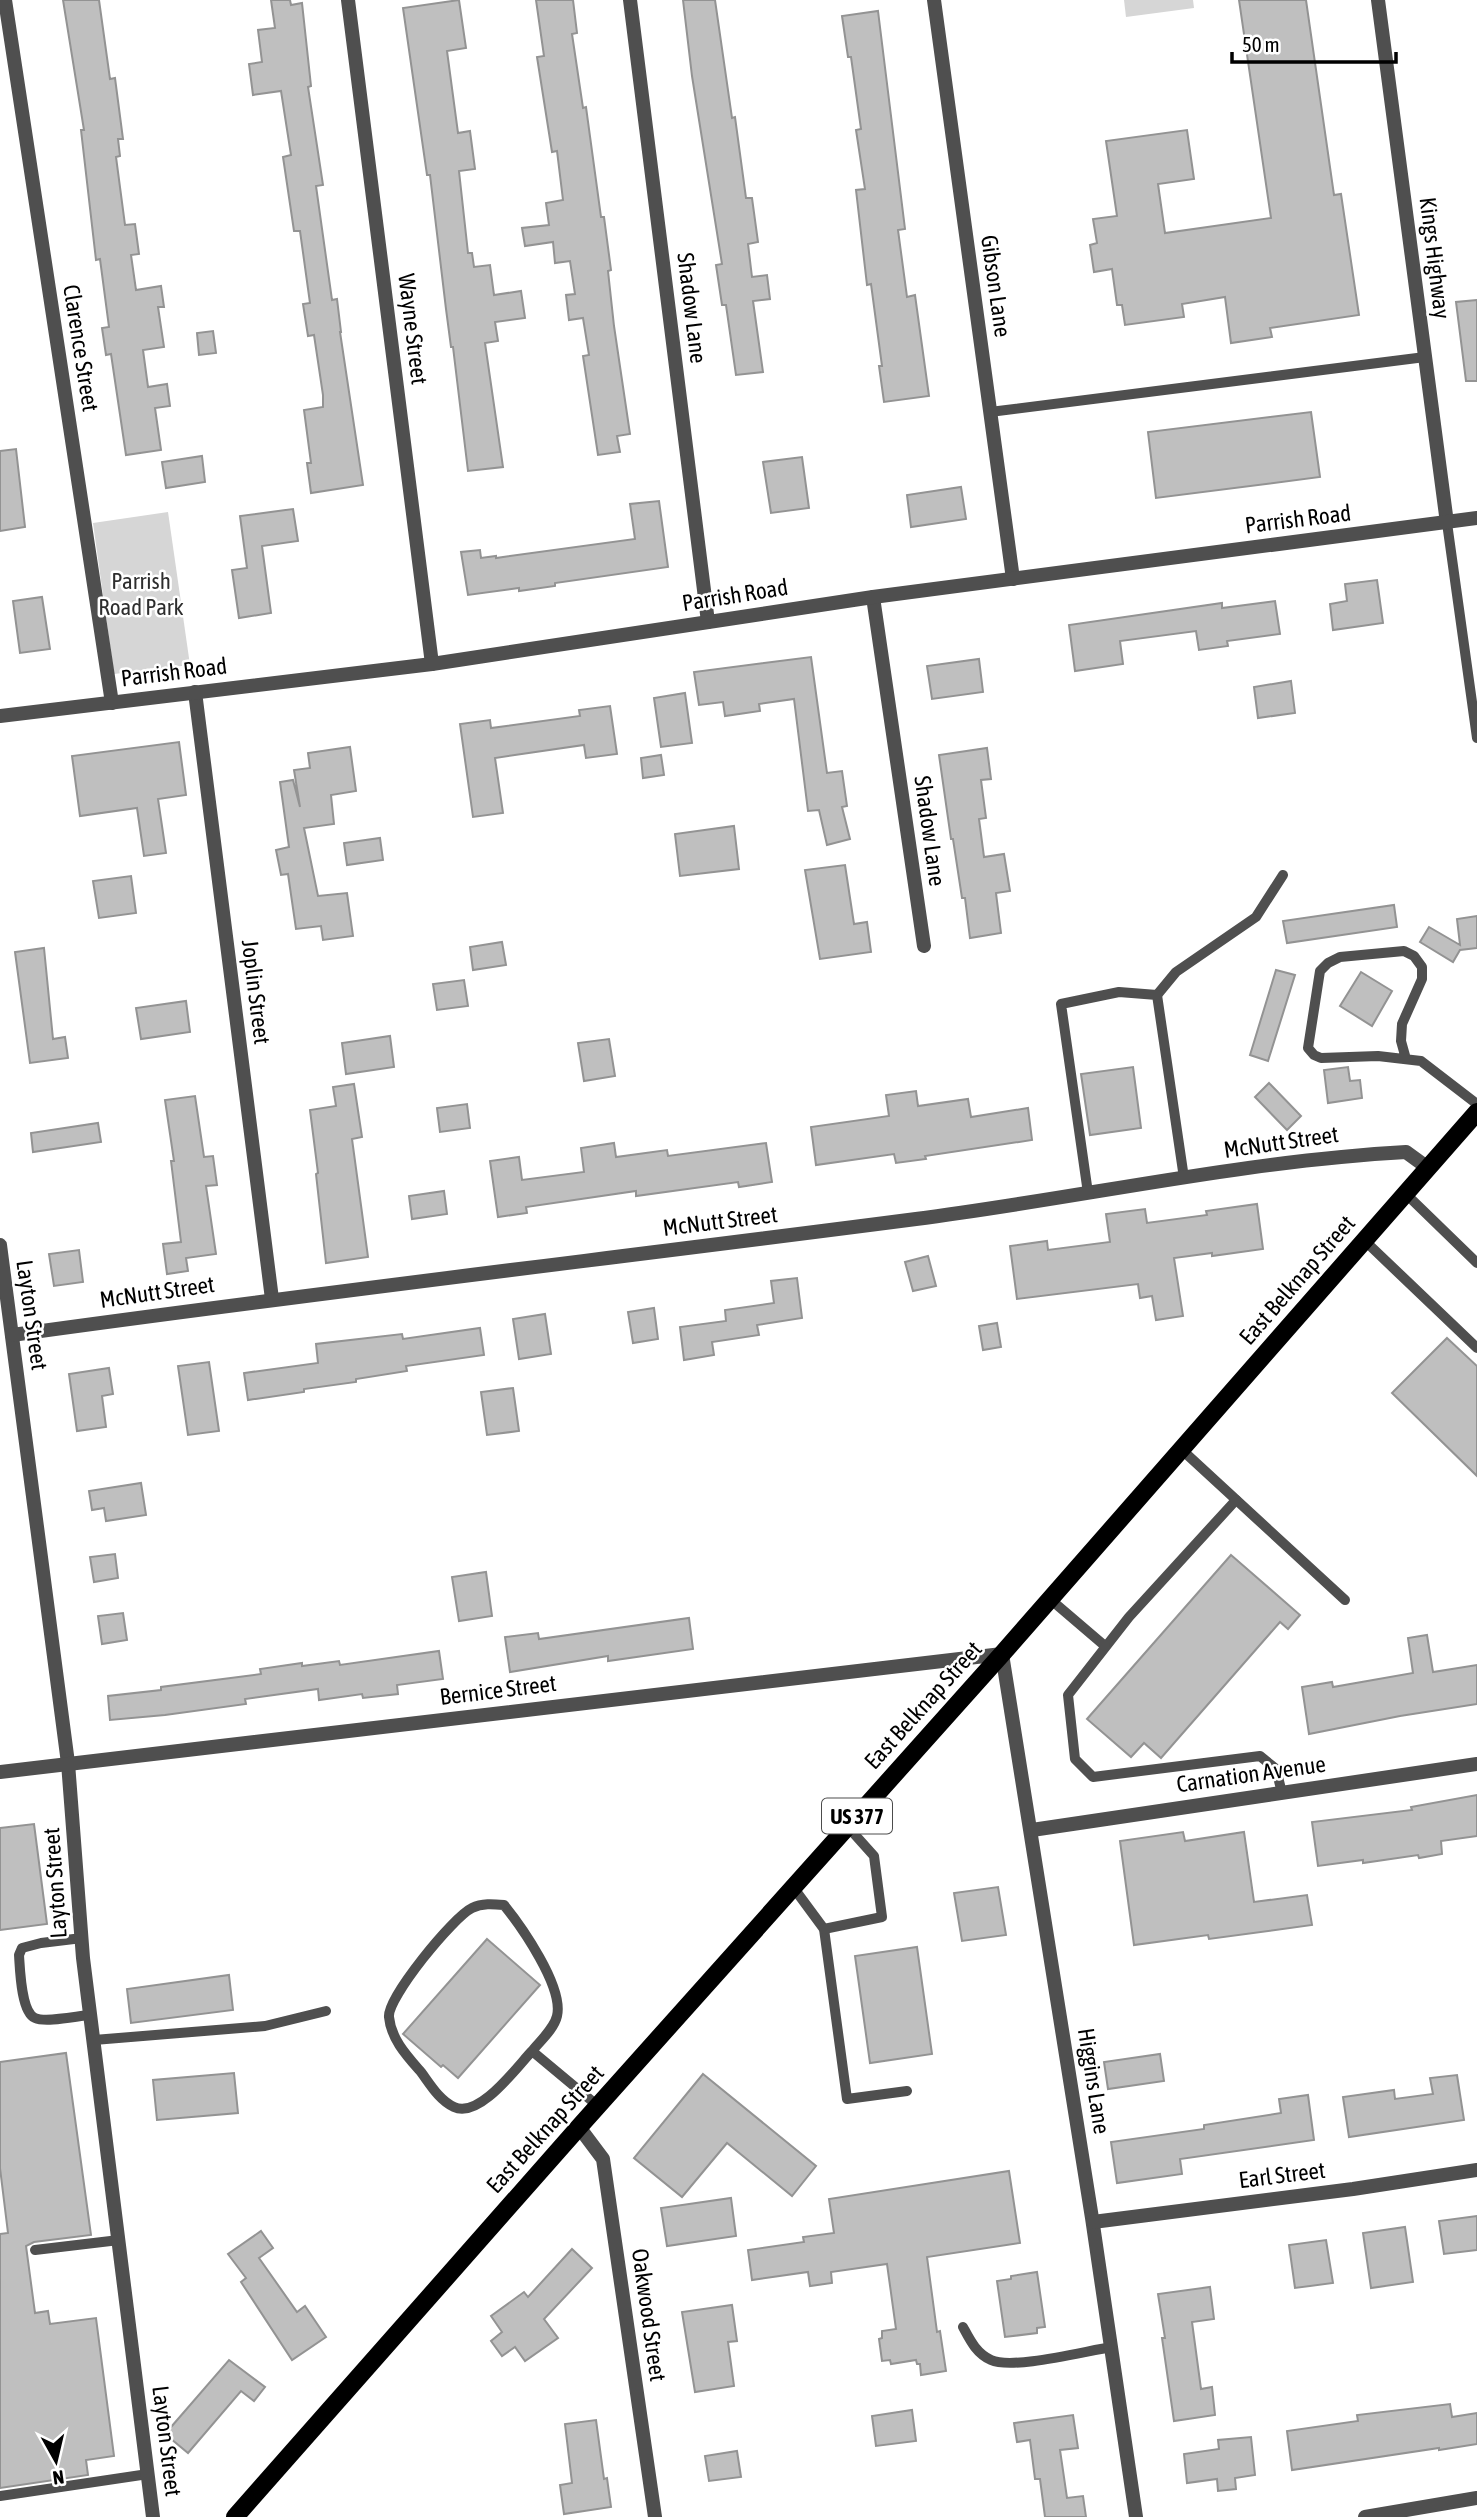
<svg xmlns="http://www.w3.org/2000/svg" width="1477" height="2517" font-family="'Asap Condensed',sans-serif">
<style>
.green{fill:#d6d6d6}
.building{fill:#bfbfbf;stroke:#939393;stroke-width:2}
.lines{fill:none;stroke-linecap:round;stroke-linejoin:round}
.lane{stroke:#4f4f4f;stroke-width:10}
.street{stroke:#4f4f4f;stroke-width:14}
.primary{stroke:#000;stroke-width:18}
.labels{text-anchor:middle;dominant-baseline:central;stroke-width:5;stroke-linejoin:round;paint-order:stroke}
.shield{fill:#fff;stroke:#4c4c4c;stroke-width:2}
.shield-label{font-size:21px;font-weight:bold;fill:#000}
.street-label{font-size:23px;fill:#000;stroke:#fff}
.park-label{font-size:23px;fill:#2d2d2d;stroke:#fff}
</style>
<rect width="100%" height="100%" fill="#fff"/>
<g class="green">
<path d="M1124 0H1193L1194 8 1126 17Z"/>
<path d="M168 512 190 665 114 674 93 523Z"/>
</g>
<g class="building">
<path d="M63 0H99L110 79 115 78 123 139H118L120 156 116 157 125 225 135 224 139 254 131 255 136 290 161 286 164 307H158L164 347 143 350 148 387 167 384 170 406 155 408 161 450 126 455 111 354 106 355 102 328 109 327 100 259 96 260 81 130H84Z"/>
<path d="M271 0H290L291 5 302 3 311 86 308 87 323 185 316 186 332 300 337 299 341 332H340L363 485 311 493 307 463H311L304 410 323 407V395L314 335 308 336 303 304 310 303 300 231H294L283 157 291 155 281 91 253 95 249 64 262 62 258 30 275 28Z"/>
<path d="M459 0 466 48 447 51 458 133 470 131 475 169 459 171 468 253H472L474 267 490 265 494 295 521 291 525 318 495 322 498 341 485 343 503 467 468 471 453 347H451L446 309 430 175H427L403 8Z"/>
<path d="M536 0H573L577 33 572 34 583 108 586 107 601 217H604L611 270 608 271 614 326 630 434 617 436 620 452 598 455 583 356 589 355 583 318 569 320 566 295 575 294 570 261 555 263 553 242 525 246 522 228 549 225 546 203 563 200 557 151 552 152 537 57 544 56Z"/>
<path d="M683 0H715L732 118 735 117 746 198H752L758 242 748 244 752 277 767 275 770 299 753 301 763 372 736 375 726 305H722L716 265 722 264 692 76Z"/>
<path d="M1239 0H1306L1334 195 1341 194 1359 315 1270 328 1272 337 1231 343 1225 297 1182 304 1184 317 1125 325 1122 305H1117L1112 269 1094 272 1090 245 1097 243 1093 219 1117 216 1106 141 1187 130 1194 179 1158 184 1165 233 1271 218Z"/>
<path d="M878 11 905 229 898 230 907 297 915 295 929 396 884 402 879 366H882L871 284 867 285 856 190 865 189 856 130 861 129 851 57H848L842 16Z"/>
<path d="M1477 300V381H1466L1456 302Z"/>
<path d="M213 331 216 353 199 355 197 333Z"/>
<path d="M1311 412 1320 477 1156 498 1148 432Z"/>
<path d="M16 449 25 527 0 531V451Z"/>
<path d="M202 456 205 482 166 488 162 462Z"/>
<path d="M802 457 809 508 771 513 763 462Z"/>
<path d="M961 487 966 519 911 527 907 495Z"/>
<path d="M659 501 668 567 555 583V586L519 591V588L468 595 461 552 480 550 481 558 496 556V558L635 539 630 504Z"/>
<path d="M293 509 298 541 262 546 271 613 239 618 232 570 247 568 240 516Z"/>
<path d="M1377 580 1383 623 1333 630 1330 604 1347 601 1345 584Z"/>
<path d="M42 597 50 649 20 653 13 601Z"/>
<path d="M1275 601 1280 634 1227 641 1228 646 1199 650 1196 631 1120 641 1123 664 1075 671 1069 625 1222 603V608Z"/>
<path d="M811 657 827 773 842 771 847 806 842 807 850 839 827 845 819 810 808 811 794 699 759 704 760 711 725 716 723 702 699 705 694 672Z"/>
<path d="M979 659 983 692 932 699 927 666Z"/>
<path d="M1291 681 1295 713 1258 718 1254 687Z"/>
<path d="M685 693 692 743 661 747 654 698Z"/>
<path d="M610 706 617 754 586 758 584 745 495 758 503 813 473 817 460 724 490 720 491 728 580 716 579 710Z"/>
<path d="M179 742 186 795 158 799 166 853 144 856 137 808 80 816 72 756Z"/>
<path d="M350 747 356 791 331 795 334 824 304 828 318 896 347 893 353 936 323 940 321 926 296 929 288 874 281 875 276 850 289 847 280 782 293 780 300 807 294 770 310 768 308 753Z"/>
<path d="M987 748 991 779 981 780 986 818 979 819 984 857 1004 854 1010 891 996 893 1001 933 970 938 965 898H962L953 839H951L939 755Z"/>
<path d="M661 755 664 775 643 778 641 758Z"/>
<path d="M734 826 739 869 680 876 675 834Z"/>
<path d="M380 838 383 860 347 865 344 843Z"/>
<path d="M845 865 854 924 867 922 871 952 820 959 805 870Z"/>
<path d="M131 876 136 913 99 918 93 881Z"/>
<path d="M1394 905 1397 927 1287 943 1283 921Z"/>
<path d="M1477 916V948L1460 950 1453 962 1420 942 1429 927 1460 945 1457 919Z"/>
<path d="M502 942 506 965 473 970 470 947Z"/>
<path d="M44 948 53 1039 65 1037 68 1058 30 1063 15 952Z"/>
<path d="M1276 970 1295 975 1268 1061 1250 1055Z"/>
<path d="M1361 972 1392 991 1372 1026 1340 1006Z"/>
<path d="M464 980 468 1006 437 1010 433 984Z"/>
<path d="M186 1001 190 1032 141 1039 136 1008Z"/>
<path d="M390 1036 394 1067 346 1074 342 1043Z"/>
<path d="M609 1039 615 1076 584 1081 578 1043Z"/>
<path d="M1133 1067 1141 1128 1090 1135 1081 1074Z"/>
<path d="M1348 1067 1350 1081 1360 1080 1362 1098 1328 1103 1324 1070Z"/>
<path d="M1269 1083 1301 1116 1287 1130 1255 1097Z"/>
<path d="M354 1084 362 1137 352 1139 368 1257 326 1263 316 1174 318 1173 310 1110 336 1106 333 1087Z"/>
<path d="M916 1091 918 1106 968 1099 971 1117 1028 1108 1032 1140 925 1156 926 1159 896 1163 894 1154 816 1165 811 1127 889 1116 886 1095Z"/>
<path d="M195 1096 204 1157 213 1156 217 1185 206 1186 216 1254 186 1258 188 1271 167 1274 163 1244 181 1242 171 1161H174L165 1100Z"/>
<path d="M467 1104 470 1128 440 1132 437 1108Z"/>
<path d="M98 1123 101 1142 33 1152 31 1133Z"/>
<path d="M614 1143 616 1157 667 1150 668 1156 766 1143 772 1182 739 1187 738 1182 636 1196V1191L526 1207 527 1213 498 1217 490 1161 519 1157 522 1180 584 1172 581 1148Z"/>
<path d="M444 1191 447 1214 412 1219 409 1196Z"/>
<path d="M1257 1204 1263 1249 1212 1256V1253L1174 1258 1183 1316 1156 1320 1152 1296 1140 1298 1138 1284 1017 1299 1010 1246 1047 1241 1048 1250 1110 1242 1106 1214 1145 1209 1147 1223 1207 1215 1206 1211Z"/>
<path d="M79 1250 83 1282 54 1286 49 1254Z"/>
<path d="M928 1256 936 1286 913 1291 905 1262Z"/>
<path d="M797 1278 802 1318 757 1325 759 1335 712 1342 714 1355 684 1360 680 1327 726 1321 725 1310 774 1303 771 1281Z"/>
<path d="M654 1308 658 1339 633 1343 628 1312Z"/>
<path d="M545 1314 551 1354 519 1359 513 1319Z"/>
<path d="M997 1323 1001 1347 983 1350 979 1326Z"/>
<path d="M480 1328 484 1355 406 1366 407 1371 356 1379V1382L304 1389V1392L248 1400 244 1373 318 1363 316 1344 402 1334 403 1339Z"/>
<path d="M1447 1338 1477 1366V1476L1392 1393Z"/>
<path d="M209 1362 219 1431 188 1435 178 1366Z"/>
<path d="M109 1368 113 1394 102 1396 106 1427 77 1431 69 1374Z"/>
<path d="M513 1388 519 1431 487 1435 481 1392Z"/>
<path d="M141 1483 146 1515 106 1521 104 1508 92 1510 89 1491Z"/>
<path d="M115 1554 118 1578 94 1582 90 1557Z"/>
<path d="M1231 1555 1300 1615 1288 1629 1280 1622 1161 1758 1144 1743 1131 1757 1087 1719Z"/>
<path d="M486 1572 492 1616 459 1621 452 1577Z"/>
<path d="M123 1613 127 1640 102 1644 98 1616Z"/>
<path d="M689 1618 693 1649 608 1661V1656L510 1672 505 1637 538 1633 539 1639Z"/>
<path d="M1427 1635 1433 1672 1477 1665V1704L1400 1716 1309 1734 1302 1687 1332 1682 1333 1687 1413 1673 1408 1638Z"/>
<path d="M439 1651 443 1679 397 1685 398 1694 363 1698 362 1694 319 1700 318 1689 245 1699 246 1704 165 1715 110 1720 108 1696 161 1690V1687L261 1674 260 1669 302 1663V1666L339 1661 340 1665Z"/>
<path d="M1477 1795V1836L1441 1841 1442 1854 1419 1858 1418 1855 1363 1863V1860L1318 1866 1312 1822 1412 1810 1411 1807Z"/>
<path d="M34 1824 47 1924 0 1930V1828Z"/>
<path d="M1183 1832 1185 1841 1244 1832 1254 1902 1307 1895 1312 1925 1209 1939 1208 1935 1134 1945 1120 1841Z"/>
<path d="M998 1887 1006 1935 962 1941 954 1893Z"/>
<path d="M487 1939 540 1985 458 2078 443 2065 441 2067 403 2034Z"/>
<path d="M917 1947 932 2054 870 2063 855 1956Z"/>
<path d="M229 1975 233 2010 131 2023 127 1989Z"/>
<path d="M66 2053 91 2235 34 2242 26 2246 35 2313 48 2311 50 2324 96 2318 114 2456 86 2460 88 2475 0 2488V2234L8 2233 0 2168V2062Z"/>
<path d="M1160 2054 1164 2081 1108 2089 1104 2062Z"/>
<path d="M234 2073 238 2113 157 2120 153 2080Z"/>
<path d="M703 2074 816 2166 792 2196 727 2143 682 2197 634 2158Z"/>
<path d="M1457 2075 1464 2120 1349 2137 1343 2097 1394 2090 1395 2099 1433 2094 1430 2078Z"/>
<path d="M1308 2095 1314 2140 1180 2159 1182 2174 1117 2183 1111 2142 1204 2129V2125L1281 2113 1279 2099Z"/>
<path d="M1009 2171 1020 2243 927 2257 937 2332 940 2331 946 2371 921 2375 920 2364H917L916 2360 891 2364 890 2360 882 2361 879 2339 882 2338V2331L896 2329 887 2264 831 2272 832 2283 810 2286 808 2272 752 2280 748 2250 804 2242 803 2237 834 2233 829 2199Z"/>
<path d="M731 2198 736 2236 667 2246 661 2208Z"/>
<path d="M1477 2216V2250L1444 2254 1439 2221Z"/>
<path d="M1405 2227 1413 2282 1371 2288 1363 2233Z"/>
<path d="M261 2231 273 2248 259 2258 297 2312 305 2306 326 2337 292 2360 241 2282 246 2278 228 2254Z"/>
<path d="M1326 2240 1333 2283 1295 2288 1289 2245Z"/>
<path d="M572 2249 592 2268 544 2319 558 2338 525 2361 515 2347 502 2356 491 2341 502 2332 491 2316 524 2292 528 2297Z"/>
<path d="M1037 2272 1045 2327 1037 2328V2333L1005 2337 997 2281 1011 2279V2276Z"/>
<path d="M1210 2287 1214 2319 1192 2322 1201 2389 1212 2387 1215 2415 1174 2421 1162 2338H1165L1158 2294Z"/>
<path d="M732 2305 737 2341 728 2342 734 2386 695 2392 682 2312Z"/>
<path d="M229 2360 265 2387 254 2401 241 2391 188 2453 165 2434Z"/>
<path d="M1450 2404 1452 2417 1477 2413V2444L1439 2450V2448L1292 2470 1287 2431 1358 2421 1357 2415Z"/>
<path d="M912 2410 916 2441 876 2446 872 2416Z"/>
<path d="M1073 2415 1078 2448 1060 2450 1067 2498 1083 2496 1086 2517H1045L1040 2479H1035L1030 2440 1017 2442 1014 2423Z"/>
<path d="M596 2420 604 2479 607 2478 611 2507 564 2514 560 2485 572 2483 565 2424Z"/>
<path d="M1251 2437 1255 2475 1235 2478 1236 2489 1218 2491 1217 2479 1187 2483 1184 2454 1219 2449 1218 2440Z"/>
<path d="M737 2451 741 2477 709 2481 705 2456Z"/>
</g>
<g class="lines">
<g class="lane">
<path d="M990 412 1425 357"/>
<path d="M1447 523 1477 738"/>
<path d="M1157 995 1176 972 1256 917 1283 875"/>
<path d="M1406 1059 1401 1041 1402 1024 1422 979V967L1414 956 1404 951 1340 957 1328 963 1320 971 1308 1048 1314 1055 1321 1058 1378 1056 1421 1061 1477 1104"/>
<path d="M1088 1193 1061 1004 1119 992 1157 995 1184 1178"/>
<path d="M1405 1193 1477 1263"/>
<path d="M1364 1240 1477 1348"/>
<path d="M1181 1449 1345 1600"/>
<path d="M1236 1500 1129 1617 1068 1695 1075 1759 1093 1777 1260 1756 1276 1769 1282 1793"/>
<path d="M1050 1599 1105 1646"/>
<path d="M793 1887 824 1929 847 2099 907 2091"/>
<path d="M824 1929 882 1917 874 1856 848 1827"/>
<path d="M82 1938 41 1943 22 1948 19 1955C20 1969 21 2012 35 2018 46 2023 77 2016 90 2015"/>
<path d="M94 2040 265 2026 326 2011"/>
<path d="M532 2051C516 2068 479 2119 454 2107 439 2100 430 2084 421 2072 407 2056 391 2039 389 2017 387 1998 453 1917 472 1908 482 1903 493 1904 504 1905 521 1926 564 1987 557 2016 554 2029 540 2041 532 2051L598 2106"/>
<path d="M35 2250 119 2240"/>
<path d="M963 2327C970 2340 976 2353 991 2360 1013 2370 1085 2351 1112 2347"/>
<path d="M0 2496 148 2474"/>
</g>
<g class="street">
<path d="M5 0 112 703"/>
<path d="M348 0 432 664"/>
<path d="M630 0 708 622"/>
<path d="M934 0 1013 579"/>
<path d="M1378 0 1447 523"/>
<path d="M873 597 924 946"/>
<path d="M195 692 272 1299"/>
<path d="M0 716 432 664 873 597 1477 518"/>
<path d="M0 1245 68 1763 83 1958 153 2517"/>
<path d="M12 1335C313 1293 615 1258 916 1219 1080 1198 1242 1161 1406 1152L1428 1168"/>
<path d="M0 1772 1002 1654 1092 2218 1136 2517"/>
<path d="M1032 1830 1477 1764"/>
<path d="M579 2127 603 2159 655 2517"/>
<path d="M1093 2222 1353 2189 1477 2170"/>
<path d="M1365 2517 1477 2498"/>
</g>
<path class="primary" d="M235 2517 579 2127 1002 1654 1477 1112"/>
</g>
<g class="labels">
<rect class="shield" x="822" y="1798.5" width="70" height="35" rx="5"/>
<g class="shield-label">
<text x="857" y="1816">US 377</text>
</g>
<g class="street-label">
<text transform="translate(1435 258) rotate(83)">Kings Highway</text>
<text transform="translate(996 286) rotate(82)">Gibson Lane</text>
<text transform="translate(692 308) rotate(83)">Shadow Lane</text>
<text transform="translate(413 329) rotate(83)">Wayne Street</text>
<text transform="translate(81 348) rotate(81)">Clarence Street</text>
<text transform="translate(1298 519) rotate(-7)">Parrish Road</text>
<text transform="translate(735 595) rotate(-9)">Parrish Road</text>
<text transform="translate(174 672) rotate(-7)">Parrish Road</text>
<text transform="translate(930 831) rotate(82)">Shadow Lane</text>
<text transform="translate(256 992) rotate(83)">Joplin Street</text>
<text transform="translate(1281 1142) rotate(-8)">McNutt Street</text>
<text transform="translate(720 1221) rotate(-7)">McNutt Street</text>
<text transform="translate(1297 1280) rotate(-49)">East Belknap Street</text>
<text transform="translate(157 1292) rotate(-8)">McNutt Street</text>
<text transform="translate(32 1315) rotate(82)">Layton Street</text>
<text transform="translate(498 1690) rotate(-7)">Bernice Street</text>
<text transform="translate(923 1705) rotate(-48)">East Belknap Street</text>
<text transform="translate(1251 1774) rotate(-8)">Carnation Avenue</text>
<text transform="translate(55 1883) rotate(-94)">Layton Street</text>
<text transform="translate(1094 2081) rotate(81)">Higgins Lane</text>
<text transform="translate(545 2129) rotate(-48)">East Belknap Street</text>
<text transform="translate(1282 2175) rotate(-7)">Earl Street</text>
<text transform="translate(649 2315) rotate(82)">Oakwood Street</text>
<text transform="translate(167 2441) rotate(83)">Layton Street</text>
</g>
<g class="park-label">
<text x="141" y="581">Parrish<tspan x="141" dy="26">Road Park</tspan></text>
</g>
</g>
<g transform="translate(56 2461) rotate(172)" stroke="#ffffff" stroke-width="5" paint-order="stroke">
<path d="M0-5L12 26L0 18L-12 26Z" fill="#000000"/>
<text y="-10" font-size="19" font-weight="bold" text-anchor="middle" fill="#000000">N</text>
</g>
<path d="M1232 52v10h164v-10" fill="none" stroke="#000000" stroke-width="3.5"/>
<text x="1242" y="52" font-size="21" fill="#000000" stroke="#ffffff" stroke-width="5" paint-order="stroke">50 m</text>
</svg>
